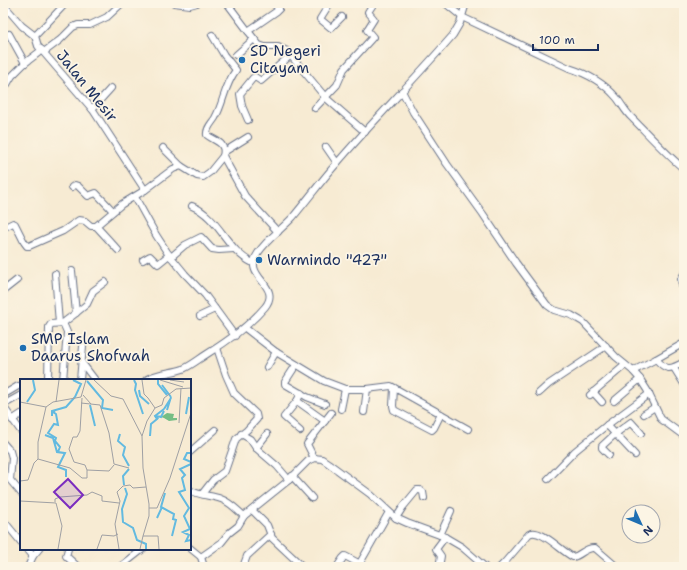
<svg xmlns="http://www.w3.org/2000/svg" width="687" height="570" font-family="'Shantell Sans',sans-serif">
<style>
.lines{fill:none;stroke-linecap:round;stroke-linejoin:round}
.minor-casing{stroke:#687187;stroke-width:8}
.minor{stroke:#fff;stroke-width:6}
.poi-dot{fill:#1f6fb2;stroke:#fcf5e5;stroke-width:1.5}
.labels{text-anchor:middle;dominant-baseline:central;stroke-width:3.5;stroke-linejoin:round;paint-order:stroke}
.poi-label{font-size:15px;fill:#1b2f5e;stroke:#fcf5e5;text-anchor:start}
.street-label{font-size:15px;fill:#1b2f5e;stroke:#fcf5e5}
.inset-river{fill:none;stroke:#63bae0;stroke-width:2}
.inset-road{fill:none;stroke:#9fa0a4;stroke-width:1}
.view{fill:#7b2cbf;fill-opacity:0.15;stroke:#7b2cbf;stroke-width:2}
.inset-edge{fill:none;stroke:#1b2f5e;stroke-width:2}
</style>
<rect width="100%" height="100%" fill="#fcf5e5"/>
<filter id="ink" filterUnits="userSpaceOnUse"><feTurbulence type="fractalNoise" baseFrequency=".025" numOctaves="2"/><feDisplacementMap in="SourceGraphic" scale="8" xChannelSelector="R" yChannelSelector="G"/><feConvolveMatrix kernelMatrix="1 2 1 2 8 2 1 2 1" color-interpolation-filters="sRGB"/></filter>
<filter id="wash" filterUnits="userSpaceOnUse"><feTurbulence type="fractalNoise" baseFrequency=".012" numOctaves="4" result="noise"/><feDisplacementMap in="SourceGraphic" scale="16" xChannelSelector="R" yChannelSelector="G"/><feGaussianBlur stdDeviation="0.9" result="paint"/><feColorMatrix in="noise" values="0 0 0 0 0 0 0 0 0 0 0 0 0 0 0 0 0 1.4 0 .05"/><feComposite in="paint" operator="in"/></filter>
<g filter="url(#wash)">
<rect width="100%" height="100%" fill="#f7ebd3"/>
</g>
<g filter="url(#ink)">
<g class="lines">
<defs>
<g id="minor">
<path d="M66 3 35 36 38 46 93 110 145 190"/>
<path d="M174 3 190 5 197 3"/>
<path d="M227 3 248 31 259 45 265 47H278L287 51 326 98 365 132"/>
<path d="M330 3 320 19 331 28 342 17"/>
<path d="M445 3 462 17 569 68C588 74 603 82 616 97 621 103 625 111 631 117 648 134 665 153 684 169"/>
<path d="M3 4 22 26 35 36"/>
<path d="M248 31 277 11 279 9 273 3"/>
<path d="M9 34 25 63"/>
<path d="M212 35 224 55 236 70C224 86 224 102 215 118 212 123 206 128 207 135 214 141 227 142 223 156L245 196 278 232"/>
<path d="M44 52 60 40 73 27 78 25H90L107 17 122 3"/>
<path d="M236 55 254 39"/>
<path d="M3 91 12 76 25 63 42 50"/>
<path d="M402 91 413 112 447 164 483 214 516 263 547 305 554 310 571 315 583 322 616 357 633 371 640 379 647 390 661 419 684 436"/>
<path d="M315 108 337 85 344 69 373 37 367 30 374 19 368 12 374 3"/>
<path d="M92 109 111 88"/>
<path d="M248 120 242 106 240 94 253 78 255 77 261 81 291 55"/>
<path d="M326 147 337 163"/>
<path d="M163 148 181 166"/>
<path d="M224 152 248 137"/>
<path d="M72 187 75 185 78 186 88 196 96 193 113 211"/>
<path d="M135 197 156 235 167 252 185 274 205 295 235 336"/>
<path d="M192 206C219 217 227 251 253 263"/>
<path d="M96 226 118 250"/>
<path d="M3 228 13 223 15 224 24 242 27 246H29L63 231 79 220 85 221 91 226H96L122 204 145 190 173 169 181 166 197 176 203 177 210 172 223 156"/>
<path d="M171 257 185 245 201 237 212 249 219 250 234 249"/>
<path d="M143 260 150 256 158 264 169 255"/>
<path d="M72 271 76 313"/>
<path d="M55 274 59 323"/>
<path d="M684 274 681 279 684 295"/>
<path d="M3 291 17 280"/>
<path d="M200 316 215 309"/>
<path d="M63 323 67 332 63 380"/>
<path d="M245 328 276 352 324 381 345 389H367L391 386 468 429"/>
<path d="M656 359 684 343"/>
<path d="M82 363 95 380"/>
<path d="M296 365 285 382V384L307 397 325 404"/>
<path d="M267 367 276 352"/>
<path d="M674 368 684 384"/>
<path d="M633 371 656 359C666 371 670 370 684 362"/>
<path d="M48 380 49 327 51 324 63 323 76 313 87 304 93 291 105 282"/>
<path d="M80 380 83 346"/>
<path d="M146 380C154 373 173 373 183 369 192 365 199 359 207 354 228 341 248 327 265 307 283 285 241 277 258 253 267 239 282 229 293 217 308 199 322 180 337 163 375 119 415 79 453 35L460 23 466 3"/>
<path d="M394 388 393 406 394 410 432 430 434 428 441 414"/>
<path d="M593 392 602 402"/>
<path d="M539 393 549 384 606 346"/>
<path d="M3 395 18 386"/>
<path d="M590 395 625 365"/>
<path d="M297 401 325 421"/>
<path d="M614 401 640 379"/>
<path d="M3 405 21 395"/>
<path d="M3 406 20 430"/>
<path d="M341 409 345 389"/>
<path d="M364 412 367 389"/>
<path d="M644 414 655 407"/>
<path d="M12 420 21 414"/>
<path d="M607 425 635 455"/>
<path d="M300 431 284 417 297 401 301 393"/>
<path d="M241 434 250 439 256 448 277 466 289 480"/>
<path d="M3 443 10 451 12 458 10 480 21 493"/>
<path d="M256 448 267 434"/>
<path d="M190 452 215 430"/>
<path d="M609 455 602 448V446L615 434 631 422 641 433"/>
<path d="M314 458 307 444 331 413"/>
<path d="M292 476 312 498"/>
<path d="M548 479 575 451 607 425 649 394"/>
<path d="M190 490C199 496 211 495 221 499 230 502 237 510 244 516"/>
<path d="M202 494 213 480 225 471 236 439 247 430 257 419 256 414 234 393 226 375 217 348"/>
<path d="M252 510 267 525 272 538 303 567"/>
<path d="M396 518 403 507 417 490H420L423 492 424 498"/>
<path d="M3 520 21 542"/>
<path d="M440 535 451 511"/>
<path d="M190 548 201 557 204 567"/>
<path d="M27 549 33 556"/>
<path d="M68 549 66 556 78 567"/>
<path d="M201 557 221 543 229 533 238 526 244 516 289 480 308 461 314 458 322 459 328 463 370 494 396 518 407 523 445 537 462 547 485 567"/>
<path d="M360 563 389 512"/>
<path d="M28 567 33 556 39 549"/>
<path d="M120 567 143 549"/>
<path d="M243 567 247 556 271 534"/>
<path d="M337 567 343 558 345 556 366 567"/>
<path d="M439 567 441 556 436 549 445 537"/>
<path d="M500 567 505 562 529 534C540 527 562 552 573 557 582 555 585 547 595 548L617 567"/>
</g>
</defs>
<use href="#minor" class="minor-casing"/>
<use href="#minor" class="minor"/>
</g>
</g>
<g class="poi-dot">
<circle cx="242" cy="60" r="4"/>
<circle cx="259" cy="260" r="4"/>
<circle cx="23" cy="348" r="4"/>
</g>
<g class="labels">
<g class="poi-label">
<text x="250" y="51">SD Negeri<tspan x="250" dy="17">Citayam</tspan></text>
<text x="267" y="260">Warmindo "427"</text>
<text x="31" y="339">SMP Islam<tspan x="31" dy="17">Daarus Shofwah</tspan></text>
</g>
<g class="street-label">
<text transform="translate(87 86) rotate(51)">Jalan Mesir</text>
</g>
</g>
<g transform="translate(20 379)">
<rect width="171" height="171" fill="#f7ebd3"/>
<path d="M147 34 154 35 153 39H157V41L149 42 144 39 141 44 144 39 141 38Z" fill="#75be84"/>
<path class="inset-river" d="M114 1 116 5 115 11 123 35M138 1V5L147 16M67 2 83 21 82 29 93 31M142 6 151 18M119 11 120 17 129 25M7 23 15 11 13 1M70 26 75 47M144 30 151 19M147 31 151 18M35 32 33 33 36 35 38 46 34 45 28 54 36 59 35 62 40 68 38 73 45 74 38 88 46 91V98M166 35 169 18M32 37V32L46 28 55 18 61 5 53 1M138 40 137 37 141 38 144 32M100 55 98 62 105 68 103 76 109 87M25 56 33 59 37 73 44 74M130 57 131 45 137 40 135 37 144 30M171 74H167L164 80 171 83M171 85 160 90 165 96 162 99 165 111 159 113 169 129 164 137 170 150 163 153 169 156 166 162 171 161M104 106 103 97 109 90M105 109 107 115 102 130 103 143 113 149 117 161 126 165V170M145 114 141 128 154 135 153 140 156 141 152 157M137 139 142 128"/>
<path class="inset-road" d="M74 1 91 17 103 20 122 57M122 1 124 15 128 19M140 1 163 8M150 1 164 3M63 16 71 25M62 19 60 52 57 58H53L49 70 54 83 65 86 67 91M128 19 135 29M0 23 26 28 33 23 61 18 66 1M36 23 39 1M61 24 80 26 89 54 94 85 109 89M159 44 161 9M18 80 50 89 62 99H67V91M67 91 89 92 94 86M0 102 8 101 14 84 18 80V63L26 28M113 109 126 108M0 122 36 124 42 147 38 170M35 123V120L40 118 67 116 72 113 82 117V122L99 124M129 129H137L150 99 171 34M77 170 82 156 94 157 98 155M99 170 95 145 100 122 97 113 103 107 110 106 113 109M120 170 123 157M139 170 138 157H123L129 137V125L123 89 122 57 127 42 135 29 142 26 144 19 156 10 171 9"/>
<path class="view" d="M48 100 63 116 50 129 34 113Z"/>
<rect width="171" height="171" class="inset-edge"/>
</g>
<rect width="687" height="570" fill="none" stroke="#fcf5e5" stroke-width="16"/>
<g transform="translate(641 524) rotate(134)"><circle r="19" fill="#fcf5e5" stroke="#a2a6af"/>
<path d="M0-3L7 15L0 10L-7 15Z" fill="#1f6fb2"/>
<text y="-6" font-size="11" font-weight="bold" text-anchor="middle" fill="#1b2f5e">N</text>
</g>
<path d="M533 44v6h65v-6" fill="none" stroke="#1b2f5e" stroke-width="2"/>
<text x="539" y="44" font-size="12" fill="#1b2f5e" stroke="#fcf5e5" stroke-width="3" paint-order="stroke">100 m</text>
</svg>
